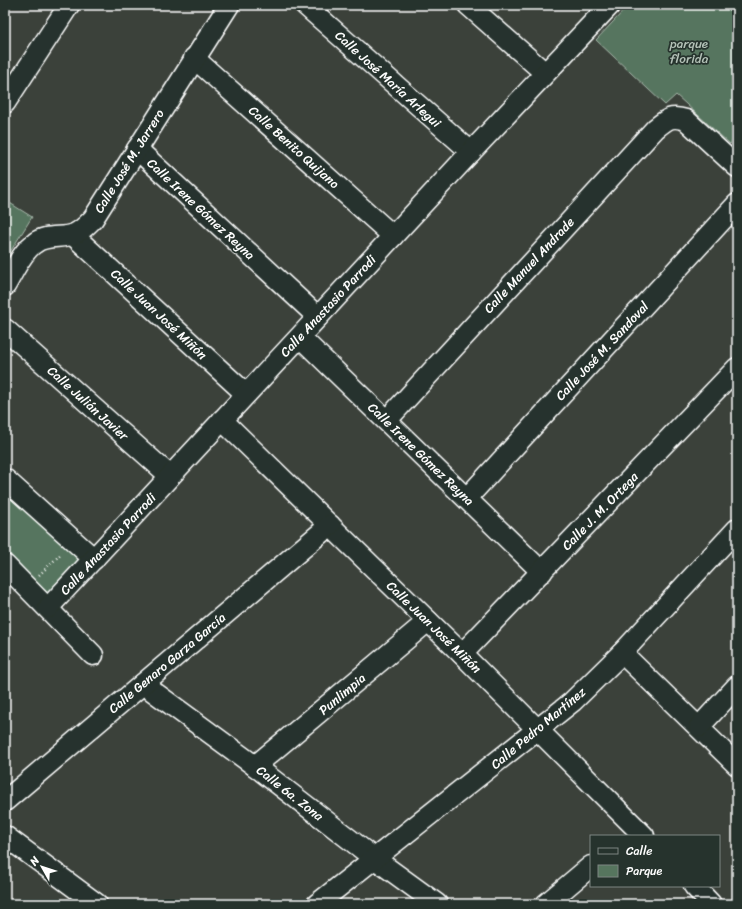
<svg xmlns="http://www.w3.org/2000/svg" width="742" height="909" font-family="Sriracha,sans-serif">
<style>
.green{fill:#56755e;stroke:#aabaae}
.lines{fill:none;stroke-linecap:round;stroke-linejoin:round}
.street-casing{stroke:#fff;stroke-width:23}
.path{stroke:#fff;stroke-width:2.5;stroke-dasharray:1 3;stroke-linecap:butt}
.street{stroke:#26332d;stroke-width:20}
.labels{text-anchor:middle;dominant-baseline:central;stroke-width:3.5;stroke-linejoin:round;paint-order:stroke}
.park-label{font-size:13px;fill:#b3c1b7;stroke:#26332d}
.street-label{font-size:13px;fill:#fff;stroke:#26332d}
</style>
<rect width="100%" height="100%" fill="#3b413a"/>
<filter id="ink" filterUnits="userSpaceOnUse"><feTurbulence type="fractalNoise" baseFrequency=".025" numOctaves="2"/><feDisplacementMap in="SourceGraphic" scale="8" xChannelSelector="R" yChannelSelector="G"/><feConvolveMatrix kernelMatrix="1 2 1 2 8 2 1 2 1" color-interpolation-filters="sRGB"/></filter>
<g filter="url(#ink)">
<g class="green">
<path d="M629 5H737V136L730 144 676 95 665 105 596 40Z"/>
<path d="M5 200 32 217 5 260Z"/>
<path d="M5 479 94 559 48 608 5 565Z"/>
</g>
<g class="lines">
<defs>
<g id="street">
<path d="M305 5 471 152"/>
<path d="M468 5 545 73"/>
<path d="M194 58 393 236"/>
<path d="M5 103 69 5"/>
<path d="M137 149 318 317"/>
<path d="M73 235 246 394"/>
<path d="M5 286C13 273 22 251 35 243 46 234 62 239 74 234 82 231 87 225 93 219L229 5"/>
<path d="M5 329 170 476"/>
<path d="M300 337 542 572"/>
<path d="M222 420 462 654 644 836"/>
<path d="M387 420 655 129C667 119 671 115 686 120L737 167"/>
<path d="M5 479 94 559"/>
<path d="M467 498 737 204"/>
<path d="M5 565 93 655"/>
<path d="M48 608 471 152 610 5"/>
<path d="M622 653 737 765"/>
<path d="M462 654 737 368"/>
<path d="M143 684 255 766 375 859 437 904"/>
<path d="M699 727 737 686"/>
<path d="M255 766 428 621"/>
<path d="M5 801 330 525"/>
<path d="M5 836 97 904"/>
<path d="M694 886 711 904"/>
<path d="M317 904 572 702 622 653 737 529"/>
<path d="M546 904 591 866"/>
</g>
</defs>
<use href="#street" class="street-casing"/>
<path class="path" d="M39 575 61 554"/>
<use href="#street" class="street"/>
</g>
</g>
<g class="labels">
<g class="park-label">
<text x="689" y="43">parque<tspan x="689" dy="15">florida</tspan></text>
</g>
<g class="street-label">
<text transform="translate(388 79) rotate(42)">Calle José María Arlegui</text>
<text transform="translate(294 147) rotate(42)">Calle Benito Quijano</text>
<text transform="translate(129 161) rotate(-58)">Calle José M. Jarrero</text>
<text transform="translate(201 209) rotate(43)">Calle Irene Gómez Reyna</text>
<text transform="translate(529 265) rotate(-47)">Calle Manuel Andrade</text>
<text transform="translate(328 306) rotate(-47)">Calle Anastasio Parrodi</text>
<text transform="translate(159 314) rotate(43)">Calle Juan José Miñón</text>
<text transform="translate(602 351) rotate(-47)">Calle José M. Sandoval</text>
<text transform="translate(88 403) rotate(42)">Calle Julián Javier</text>
<text transform="translate(421 454) rotate(44)">Calle Irene Gómez Reyna</text>
<text transform="translate(600 511) rotate(-46)">Calle J. M. Ortega</text>
<text transform="translate(108 544) rotate(-47)">Calle Anastasio Parrodi</text>
<text transform="translate(434 627) rotate(44)">Calle Juan José Miñón</text>
<text transform="translate(167 663) rotate(-40)">Calle Genaro Garza García</text>
<text transform="translate(342 694) rotate(-40)">Punlimpia</text>
<text transform="translate(538 728) rotate(-40)">Calle Pedro Martínez</text>
<text transform="translate(290 793) rotate(38)">Calle 6a. Zona</text>
</g>
</g>
<rect width="742" height="909" fill="none" stroke="#26332d" stroke-width="20"/>
<rect x="10" y="10" width="722" height="889" fill="none" stroke="#fff" stroke-width="1.5" filter="url(#ink)"/>
<rect x="590" y="835" width="130" height="52" fill="#26332d" stroke="#7d8581"/>
<rect x="598" y="848" width="20" height="6" fill="#26332d" stroke="#7d8581"/>
<text x="626" y="855" font-size="12" fill="#ffffff">Calle</text>
<rect x="598" y="865" width="20" height="12" fill="#56755e" stroke="#7d8581"/>
<text x="626" y="875" font-size="12" fill="#ffffff">Parque</text>
<g transform="translate(42 867) rotate(309)" stroke="#26332d" stroke-width="3" paint-order="stroke">
<path d="M0-3L7 15L0 10L-7 15Z" fill="#ffffff"/>
<text y="-6" font-size="11" font-weight="bold" text-anchor="middle" fill="#ffffff">N</text>
</g>
</svg>
